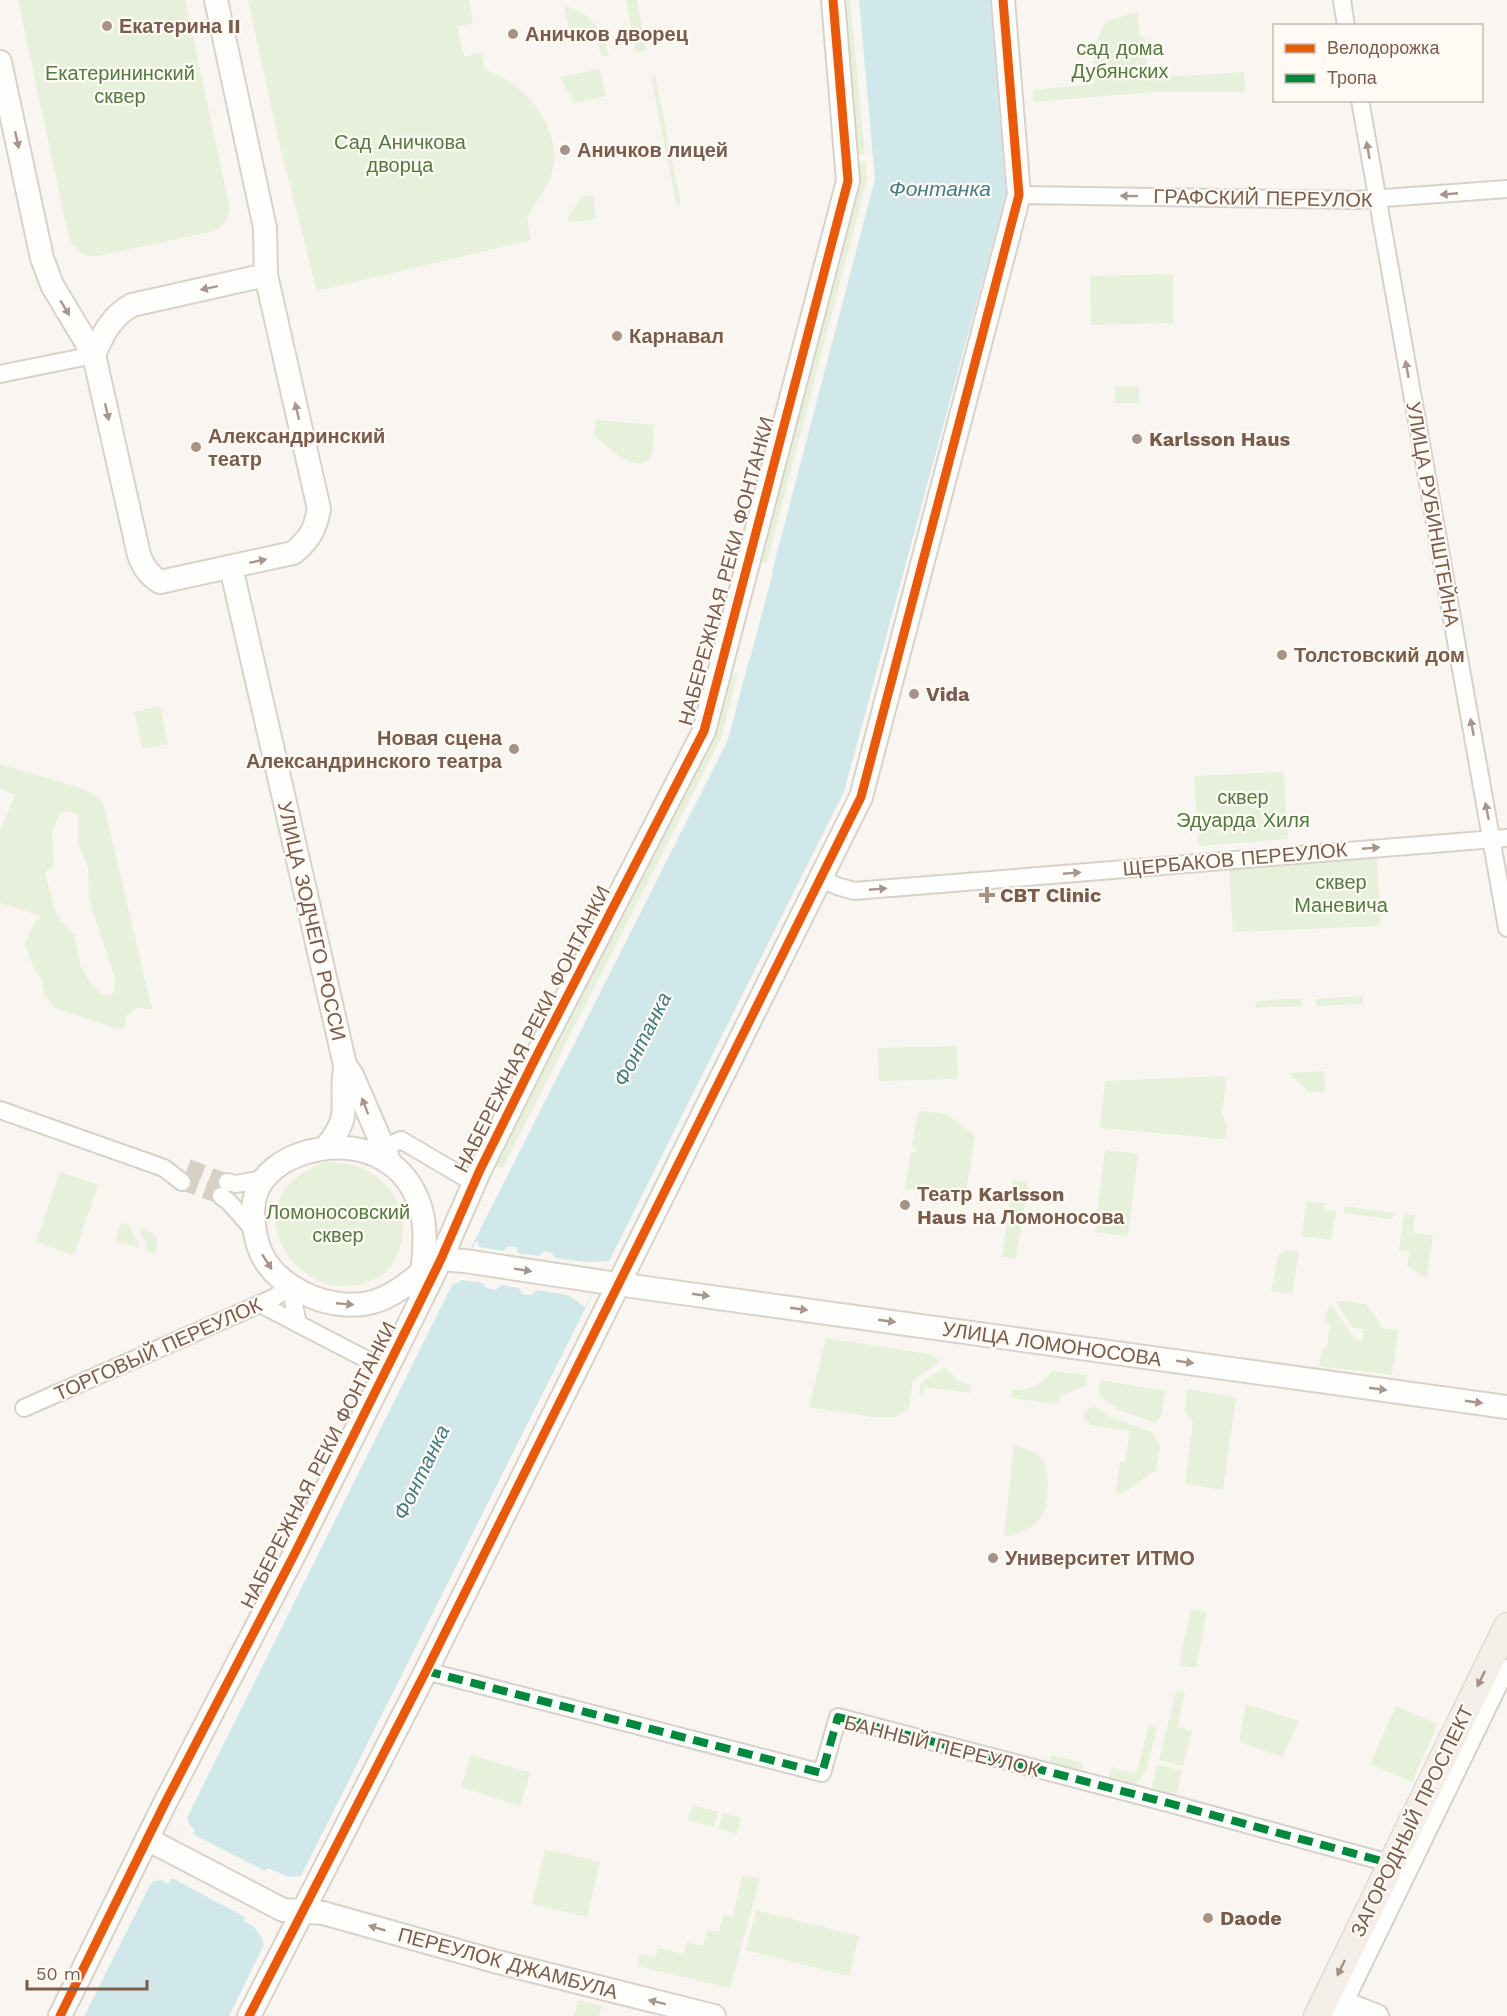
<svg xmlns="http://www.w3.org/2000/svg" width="1507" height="2016" font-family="'Work Sans',sans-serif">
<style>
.green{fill:#e7f0db;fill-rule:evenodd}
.water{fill:#d0e8ea}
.pier{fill:#f9f5f0}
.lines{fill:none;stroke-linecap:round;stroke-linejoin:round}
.street-tunnel{stroke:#d9cfc7;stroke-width:16;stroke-dasharray:16 8;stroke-linecap:butt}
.street-casing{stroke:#d7d1cb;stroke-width:20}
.secondary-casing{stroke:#d9d2cb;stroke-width:26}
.primary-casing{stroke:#dad1cc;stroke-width:28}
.street{stroke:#fefefd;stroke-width:16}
.secondary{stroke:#fefefd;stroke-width:22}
.primary{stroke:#f3eee8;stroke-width:26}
.quiet{stroke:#00873e;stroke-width:8;stroke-dasharray:15 8;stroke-linecap:butt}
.cycleway-casing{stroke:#fffaf3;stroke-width:13}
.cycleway{stroke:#e8590c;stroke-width:9}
.oneway{fill:#a8958b}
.oneway2{fill:#a48f83}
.poi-dot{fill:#a69286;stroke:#fffaf3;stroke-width:2}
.labels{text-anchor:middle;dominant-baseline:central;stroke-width:4.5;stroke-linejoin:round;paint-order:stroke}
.poi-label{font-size:20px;font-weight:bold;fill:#7a5c4d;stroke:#fffaf3;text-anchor:start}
.park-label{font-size:20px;fill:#537a41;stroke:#fffaf3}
.street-label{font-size:20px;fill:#7a5c4d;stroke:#fffaf3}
.water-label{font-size:21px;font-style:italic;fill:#437c86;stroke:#fffaf3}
</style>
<rect width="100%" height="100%" fill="#f9f5f0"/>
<g class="green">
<path d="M18 0H185L229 204C230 218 224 228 210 232L98 256C83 257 74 251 69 238Z"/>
<path d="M248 0H469L473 23 457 27 464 57 481 53 485 69C494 74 505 78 513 84 542 105 565 146 549 181 543 194 534 205 527 217L531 240 317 291 280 147Z"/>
<path d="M626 0H637L646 50 636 52Z"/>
<path d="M842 0H850L865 155H857Z"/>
<path d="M564 6C590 12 603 30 609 55L602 57C598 40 588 30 570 34Z"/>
<path d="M1138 12 1139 36 1145 37 1148 78 1244 72 1245 92H1153L1033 102V90L1095 84 1093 47 1106 21Z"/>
<path d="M600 69 606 96 574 103 560 77Z"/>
<path d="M655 76 681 206 677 207 651 77Z"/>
<path d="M865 161 867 179 767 562 758 563 859 178 858 162Z"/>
<path d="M593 195 596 219 569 223 568 217 581 197Z"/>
<path d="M1173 274V323L1091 325 1090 276Z"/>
<rect x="1115" y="386" width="24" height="17"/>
<path d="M596 420 654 425C653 434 655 451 650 458 636 476 605 444 594 435Z"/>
<path d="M738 673 721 738 502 1169 495 1165 713 735 729 677Z"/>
<path d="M160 706 168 744 142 749 134 712Z"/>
<path d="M0 764 86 790 103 802 152 1009 136 1008 126 1016 125 1028 118 1029 55 1008 44 994 42 980 32 964 25 943 34 923 42 916 0 903V831L15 795 0 788ZM69 811 78 815V844L88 867 89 900 115 978 114 993 105 996 92 985 81 967 74 935 56 914 45 873 54 864 52 833 59 814Z"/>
<path d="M1284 772 1288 839 1199 846 1194 776Z"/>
<path d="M1377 858 1380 926 1233 932 1229 867 1282 864 1292 867 1299 863Z"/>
<path d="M1363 996V1004L1316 1006V999Z"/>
<path d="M1302 998V1006L1256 1008 1255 1001Z"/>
<path d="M957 1046 958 1079 879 1081 878 1048Z"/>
<path d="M1324 1071 1325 1092H1309L1288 1073Z"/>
<path d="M1224 1076 1226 1081 1222 1114 1227 1125 1225 1139 1100 1128 1105 1081Z"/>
<path d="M921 1111 947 1114 975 1136 965 1198 907 1189 905 1187 911 1152H915L916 1147 912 1146 917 1115Z"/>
<path d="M1105 1150 1138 1154 1128 1236 1095 1232Z"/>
<path d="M327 1162C376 1160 416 1202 399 1251 394 1265 386 1274 373 1280 295 1315 224 1193 327 1162Z"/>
<path d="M60 1172 98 1185 74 1255 36 1242Z"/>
<path d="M1013 1180 1028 1182 1016 1259 1002 1257Z"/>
<path d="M1306 1201 1325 1203 1324 1210 1336 1212 1331 1240 1302 1236Z"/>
<path d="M1345 1206 1394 1213 1393 1217 1390 1219 1344 1213Z"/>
<path d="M1404 1214 1415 1215 1413 1233 1433 1235 1427 1277C1419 1276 1416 1268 1407 1267L1410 1251 1399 1250Z"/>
<path d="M121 1223 131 1227V1231L139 1242 137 1247 118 1242 116 1238Z"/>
<path d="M141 1228C156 1235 160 1234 156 1251L153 1253 145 1250 147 1244 140 1232Z"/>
<path d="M1288 1250 1299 1252 1292 1295 1271 1291 1279 1254Z"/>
<path d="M1343 1301 1366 1304 1380 1323V1328L1398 1330 1392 1375 1319 1366 1322 1348H1327L1330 1324 1325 1323C1325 1315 1327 1311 1331 1304L1355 1340 1362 1341 1364 1329 1353 1328 1336 1302Z"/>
<path d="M826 1338 928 1354 936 1357 940 1362 913 1380 909 1408 895 1417H872L809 1407Z"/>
<path d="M944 1367 959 1381 971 1386 970 1393 924 1387 922 1395H919L921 1383Z"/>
<path d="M1052 1371 1087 1375 1086 1385 1062 1396 1056 1404 1011 1398 1012 1390C1029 1391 1042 1384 1052 1371Z"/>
<path d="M1100 1380 1165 1391 1162 1415 1156 1423 1119 1410 1099 1395Z"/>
<path d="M1187 1389 1236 1397 1223 1490 1185 1484 1193 1421 1185 1413Z"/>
<path d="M1096 1407 1110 1417 1152 1432 1160 1446 1156 1470 1123 1493 1116 1492 1120 1462H1125L1130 1431 1091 1425 1083 1417C1084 1409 1089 1408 1096 1407Z"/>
<path d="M1014 1445C1026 1449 1039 1452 1045 1464 1049 1473 1048 1501 1045 1510 1040 1524 1018 1538 1004 1536Z"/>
<path d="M1191 1609 1207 1612 1196 1668 1179 1665Z"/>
<path d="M1176 1691 1185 1693 1177 1727 1192 1731 1183 1766 1159 1760Z"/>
<path d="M1246 1704 1299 1721 1282 1757 1239 1742Z"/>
<path d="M1396 1706 1438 1724 1412 1782 1370 1764Z"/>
<path d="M1149 1726 1157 1728C1153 1742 1147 1783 1131 1787 1125 1788 1115 1784 1108 1782L1112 1767 1136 1774Z"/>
<path d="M471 1755 530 1773 520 1806 461 1787Z"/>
<path d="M1052 1755 1083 1763 1080 1775 1049 1766Z"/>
<path d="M1157 1764 1182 1771 1176 1797 1151 1791Z"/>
<path d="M692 1805 718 1812 714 1827 688 1820Z"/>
<path d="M723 1813 741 1818 737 1834 718 1828Z"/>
<path d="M545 1849 600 1862 587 1917 532 1904Z"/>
<path d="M742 1875 760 1879 730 1988 637 1966 640 1954 656 1957 658 1948 684 1954 687 1942 703 1946 707 1930 719 1932 724 1914 733 1916Z"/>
<path d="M756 1910 859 1936 849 1976 746 1950Z"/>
<path d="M578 2000 602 2006 599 2016H574Z"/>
</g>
<path class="water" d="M859 0H990L1006 194 844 792 301 1876 268 1937 229 2016H84L150 1885 187 1818 452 1285 728 740 875 179Z"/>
<g class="pier">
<path d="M770 571 773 572 750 659H747Z"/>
<path d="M477 1240 479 1247 503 1251 508 1246 516 1247 518 1253 539 1256 544 1251 552 1253 555 1258 586 1262 609 1261 585 1307 568 1295 537 1290 531 1295 522 1294 519 1288 501 1285 495 1290 486 1288 483 1283 463 1280 452 1285Z"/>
<path d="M187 1818 190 1826 195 1829 193 1834 265 1871 268 1868 288 1877 301 1876 264 1946 261 1936 253 1926 244 1921 245 1917 172 1878 168 1884 161 1880 155 1881 150 1885Z"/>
</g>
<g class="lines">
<g class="street-tunnel">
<path d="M188 1167 227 1182"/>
<path d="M182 1182 221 1196"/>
</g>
<defs>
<g id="street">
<path d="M1342 0 1346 26"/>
<path d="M1360 100 1507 928"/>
<path d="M1019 195 1357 200 1507 189"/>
<path d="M0 374 94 355"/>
<path d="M822 879 837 886 854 891 1507 838"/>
<path d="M0 1110 164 1168 182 1182"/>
<path d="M383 1148 401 1140 474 1183"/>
<path d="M227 1182 236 1184 264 1179"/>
<path d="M221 1196 228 1201 254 1230"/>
<path d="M260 1304 385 1369"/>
<path d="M24 1408 260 1304 275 1297 290 1286 298 1324"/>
<path d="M426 1671 822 1773 838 1717 1172 1804 1378 1860 1391 1865"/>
<path d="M1338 2016 1507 1668"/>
</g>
<g id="secondary">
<path d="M0 62 42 258 52 285 94 355 139 555C144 568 149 575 160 582L293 553C310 539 315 530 319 509L266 275 265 228 216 0"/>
<path d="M94 355C103 333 112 316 132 305L266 275"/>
<path d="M231 567 345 1065 352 1075 390 1163"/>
<path d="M326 1147C354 1114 339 1105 345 1069"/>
<path d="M419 1291C423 1268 427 1241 423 1218 411 1157 356 1136 301 1154 283 1160 264 1173 257 1191 250 1208 253 1227 258 1245 267 1274 296 1293 324 1301 363 1311 387 1301 416 1277 423 1271 434 1261 442 1259 449 1259 458 1261 465 1261L617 1284 1507 1407"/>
<path d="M147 1839 283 1910 323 1913 494 1961 714 2016"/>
<path d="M1327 1996 1377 2016"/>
<path d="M60 2016 164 1805 295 1553 416 1310 441 1259 479 1172 534 1061 704 731 848 181 833 0"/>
<path d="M249 2016 426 1671 861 797 1019 195 1003 0"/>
</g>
<path id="primary" d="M1317 2016 1507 1626"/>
</defs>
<use href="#street" class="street-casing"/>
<use href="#secondary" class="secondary-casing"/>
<use href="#primary" class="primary-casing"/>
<use href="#street" class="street"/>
<use href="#secondary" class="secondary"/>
<use href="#primary" class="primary"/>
<path class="quiet" d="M426 1671 822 1773 838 1717 1172 1804 1378 1860 1391 1865"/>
<defs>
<g id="cycleway">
<path d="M60 2016 164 1805 295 1553 416 1310 441 1259 479 1172 534 1061 704 731 848 181 833 0"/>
<path d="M249 2016 426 1671 861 797 1019 195 1003 0"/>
</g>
</defs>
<use href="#cycleway" class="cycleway-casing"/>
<use href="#cycleway" class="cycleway"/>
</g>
<defs><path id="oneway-solid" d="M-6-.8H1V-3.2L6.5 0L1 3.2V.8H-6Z" transform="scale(1.5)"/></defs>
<g class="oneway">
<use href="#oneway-solid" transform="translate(17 140) rotate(78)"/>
<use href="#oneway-solid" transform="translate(1368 150) rotate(-100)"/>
<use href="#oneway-solid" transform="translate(1449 194) rotate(175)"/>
<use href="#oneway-solid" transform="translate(1129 196) rotate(-179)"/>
<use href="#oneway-solid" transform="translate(209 288) rotate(168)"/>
<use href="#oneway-solid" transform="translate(65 308) rotate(59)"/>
<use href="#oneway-solid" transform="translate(1407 369) rotate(-100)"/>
<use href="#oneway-solid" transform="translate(297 411) rotate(-103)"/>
<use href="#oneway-solid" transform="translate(107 412) rotate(77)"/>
<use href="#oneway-solid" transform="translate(258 561) rotate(-12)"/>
<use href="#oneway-solid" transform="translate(1472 727) rotate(-101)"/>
<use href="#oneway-solid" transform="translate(1487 811) rotate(-101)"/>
<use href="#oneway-solid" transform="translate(1371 848) rotate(-5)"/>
<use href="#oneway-solid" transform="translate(1072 873) rotate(-5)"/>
<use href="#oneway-solid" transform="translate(878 889) rotate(-5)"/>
<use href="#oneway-solid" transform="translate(365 1106) rotate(-111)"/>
<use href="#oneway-solid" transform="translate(267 1262) rotate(57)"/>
<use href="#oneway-solid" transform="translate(523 1270) rotate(9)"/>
<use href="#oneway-solid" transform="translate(701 1295) rotate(8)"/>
<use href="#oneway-solid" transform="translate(345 1304) rotate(5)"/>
<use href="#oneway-solid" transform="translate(799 1309) rotate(8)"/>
<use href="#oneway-solid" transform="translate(887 1321) rotate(8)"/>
<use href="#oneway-solid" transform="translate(1185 1362) rotate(8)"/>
<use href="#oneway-solid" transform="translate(1378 1389) rotate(8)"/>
<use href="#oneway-solid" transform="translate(1474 1402) rotate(8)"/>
<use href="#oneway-solid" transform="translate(377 1928) rotate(-164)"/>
<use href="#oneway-solid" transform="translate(657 2002) rotate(-166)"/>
</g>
<g class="oneway2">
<use href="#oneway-solid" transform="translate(1481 1679) rotate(116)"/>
<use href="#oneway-solid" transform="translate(1341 1968) rotate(116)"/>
</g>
<g class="poi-dot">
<circle cx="107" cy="26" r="6"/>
<circle cx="513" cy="34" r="6"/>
<circle cx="565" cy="150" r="6"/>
<circle cx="617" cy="336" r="6"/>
<circle cx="1137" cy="439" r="6"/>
<circle cx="196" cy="447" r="6"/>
<circle cx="1282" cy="655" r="6"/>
<circle cx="914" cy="694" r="6"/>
<circle cx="514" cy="749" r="6"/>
<path d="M984 886h6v6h6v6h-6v6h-6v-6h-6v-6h6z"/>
<circle cx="905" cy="1205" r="6"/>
<circle cx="993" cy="1558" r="6"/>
<circle cx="1208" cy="1918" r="6"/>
</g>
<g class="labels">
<g class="poi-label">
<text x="119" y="26">Екатерина II</text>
<text x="525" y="34">Аничков дворец</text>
<text x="577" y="150">Аничков лицей</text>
<text x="629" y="336">Карнавал</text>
<text x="208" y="436">Александринский<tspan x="208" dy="23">театр</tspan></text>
<text x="1149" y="439">Karlsson Haus</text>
<text x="1294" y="655">Толстовский дом</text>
<text x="926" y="694">Vida</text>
<text x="502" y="738" text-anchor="end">Новая сцена<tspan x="502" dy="23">Александринского театра</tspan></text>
<text x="1000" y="895">CBT Clinic</text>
<text x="917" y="1194">Театр Karlsson<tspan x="917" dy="23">Haus на Ломоносова</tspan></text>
<text x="1005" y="1558">Университет ИТМО</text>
<text x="1220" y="1918">Daode</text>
</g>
<g class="park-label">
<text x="1120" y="48">сад дома<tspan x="1120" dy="23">Дубянских</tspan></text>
<text x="120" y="73">Екатерининский<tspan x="120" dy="23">сквер</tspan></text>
<text x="400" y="142">Сад Аничкова<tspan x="400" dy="23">дворца</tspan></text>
<text x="1243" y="797">сквер<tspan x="1243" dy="23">Эдуарда Хиля</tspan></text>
<text x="1341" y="882">сквер<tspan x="1341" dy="23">Маневича</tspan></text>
<text x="338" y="1212">Ломоносовский<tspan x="338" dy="23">сквер</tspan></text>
</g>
<g class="street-label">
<text transform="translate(1263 198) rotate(1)">ГРАФСКИЙ ПЕРЕУЛОК</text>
<text transform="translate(1433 514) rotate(80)">УЛИЦА РУБИНШТЕЙНА</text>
<text transform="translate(726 571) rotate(-75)">НАБЕРЕЖНАЯ РЕКИ ФОНТАНКИ</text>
<text transform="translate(1235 859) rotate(-5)">ЩЕРБАКОВ ПЕРЕУЛОК</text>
<text transform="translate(312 921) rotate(77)">УЛИЦА ЗОДЧЕГО РОССИ</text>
<text transform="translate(532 1029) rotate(-63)">НАБЕРЕЖНАЯ РЕКИ ФОНТАНКИ</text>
<text transform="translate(1052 1344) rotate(8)">УЛИЦА ЛОМОНОСОВА</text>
<text transform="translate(158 1349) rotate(-24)">ТОРГОВЫЙ ПЕРЕУЛОК</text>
<text transform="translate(318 1465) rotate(-63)">НАБЕРЕЖНАЯ РЕКИ ФОНТАНКИ</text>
<text transform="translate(942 1746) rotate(14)">БАННЫЙ ПЕРЕУЛОК</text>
<text transform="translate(1412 1821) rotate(-64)">ЗАГОРОДНЫЙ ПРОСПЕКТ</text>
<text transform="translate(508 1963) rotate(15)">ПЕРЕУЛОК ДЖАМБУЛА</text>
</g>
<g class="water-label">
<text x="940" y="188">Фонтанка</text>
<text transform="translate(642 1039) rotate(-63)">Фонтанка</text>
<text transform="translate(421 1472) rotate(-64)">Фонтанка</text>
</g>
</g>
<rect x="1273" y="24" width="210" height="78" fill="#fffaf3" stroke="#cabbb1" stroke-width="1.5"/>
<rect x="1285" y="44" width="30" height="9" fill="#e8590c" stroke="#cabbb1" stroke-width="1.5"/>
<text x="1327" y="54" font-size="18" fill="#7a5c4d">Велодорожка</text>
<rect x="1285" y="74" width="30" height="9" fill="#00873e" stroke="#cabbb1" stroke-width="1.5"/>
<text x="1327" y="84" font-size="18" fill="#7a5c4d">Тропа</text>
<path d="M27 1980v9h120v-9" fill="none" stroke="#7a5c4d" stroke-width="3"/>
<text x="36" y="1980" font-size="18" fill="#7a5c4d" stroke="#fffaf3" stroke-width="4.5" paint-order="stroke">50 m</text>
</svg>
